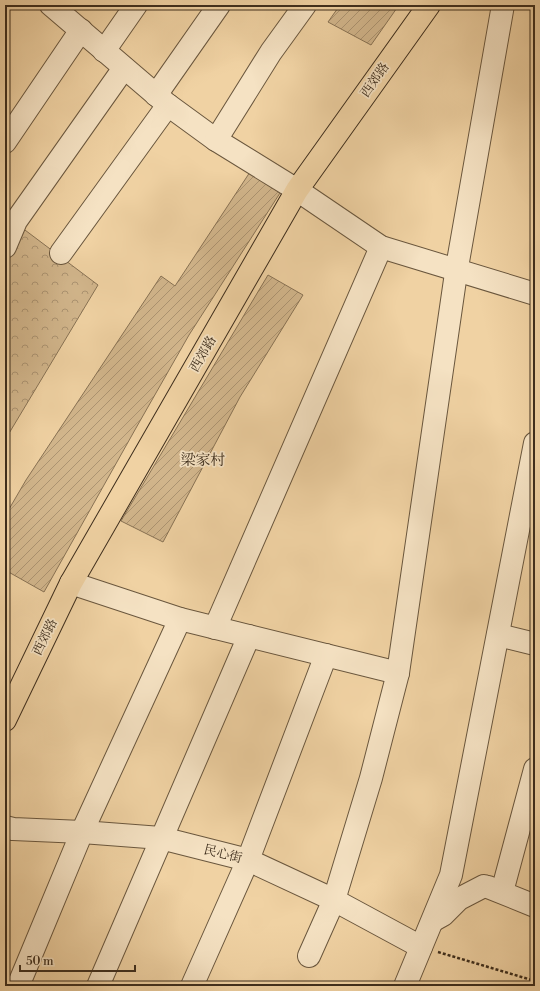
<svg xmlns="http://www.w3.org/2000/svg" width="540" height="991" font-family="'Libre Bodoni','Noto Serif SC',serif">
<style>
.forest{fill:url(#forest-crowns);stroke:#887254}
.garden{fill:url(#garden-furrows);stroke:#887254}
.lines{fill:none;stroke-linecap:round;stroke-linejoin:round}
.minor-casing{stroke:#6a573e;stroke-width:24}
.major-casing{stroke:#3e2e1d;stroke-width:24}
.path{stroke:#3e2e1d;stroke-width:2.5;stroke-dasharray:3 2;stroke-linecap:butt}
.minor{stroke:#f5e2c3;stroke-width:22}
.major{stroke:#f0d2a3;stroke-width:22}
.labels{text-anchor:middle;dominant-baseline:central;stroke-width:3.5;stroke-linejoin:round;paint-order:stroke}
.street-label{font-size:13px;fill:#3e2e1d;stroke:#f5e2c3}
.quarter-label{font-size:15px;fill:#3e2e1d;stroke:#f5e2c3}
</style>
<defs>
<pattern id="forest-crowns" width="20" height="18" patternUnits="userSpaceOnUse"><rect width="20" height="18" fill="#d2b68c"/><path d="M2 6a3 3 0 1 1 6 0M12 15a3 3 0 1 1 6 0" fill="none" stroke="#ac9472"/></pattern>
<pattern id="garden-furrows" width="10" height="10" patternUnits="userSpaceOnUse"><rect width="10" height="10" fill="#d2b68c"/><path d="M-1 1l2-2M0 10L10 0M9 11l2-2" fill="none" stroke="#ac9472"/></pattern>
</defs>
<rect width="100%" height="100%" fill="#f0d2a3"/>
<filter id="stains"><feTurbulence type="fractalNoise" baseFrequency=".005" numOctaves="4"/><feColorMatrix values="0 0 0 0 .2 0 0 0 0 .09 0 0 0 0 .02 0 0 0 .5 -.17"/></filter>
<radialGradient id="worn" r=".72"><stop offset=".6" stop-color="#630" stop-opacity="0"/><stop offset="1" stop-color="#630" stop-opacity=".3"/></radialGradient>
<path class="forest" d="M5 215 98 285 5 440Z"/>
<g class="garden">
<path d="M340 5H399L371 45 328 22Z"/>
<path d="M250 172 280 193 189 335 136 428 44 592 5 570V516L26 480 161 276 175 286Z"/>
<path d="M268 275 303 295 240 397 163 542 121 521Z"/>
</g>
<g class="lines">
<defs>
<g id="minor">
<path d="M51 5 168 105 216 140 297 190 381 247 535 294"/>
<path d="M104 51 136 5"/>
<path d="M156 95 219 5"/>
<path d="M216 140 271 52 305 5"/>
<path d="M5 142 81 30"/>
<path d="M5 247 16 221 124 68"/>
<path d="M61 253 168 105"/>
<path d="M71 583 180 619 398 673"/>
<path d="M215 628 381 247"/>
<path d="M498 635 535 644"/>
<path d="M5 827 13 829 82 832 161 838 248 860 334 900 421 947"/>
<path d="M488 887 535 906"/>
<path d="M502 892 535 769"/>
<path d="M434 920 443 915 459 899 484 886"/>
<path d="M309 956 334 900 371 778 398 673 456 273 503 5"/>
<path d="M18 986 26 967 82 832 180 619"/>
<path d="M98 986 249 636"/>
<path d="M192 986 248 860 326 655"/>
<path d="M405 986 451 875 535 443"/>
</g>
<path id="major" d="M5 720 71 583 297 190 429 5"/>
</defs>
<use href="#minor" class="minor-casing"/>
<use href="#major" class="major-casing"/>
<path class="path" d="M438 952 535 981"/>
<use href="#minor" class="minor"/>
<use href="#major" class="major"/>
</g>
<g class="labels">
<g class="street-label">
<text transform="translate(375 80) rotate(-55)">西郊路</text>
<text transform="translate(203 354) rotate(-60)">西郊路</text>
<text transform="translate(45 637) rotate(-64)">西郊路</text>
<text transform="translate(223 854) rotate(14)">民心街</text>
</g>
<g class="quarter-label">
<text x="203" y="460">梁家村</text>
</g>
</g>
<rect width="540" height="991" fill="none" stroke="#f0d2a3" stroke-width="20"/>
<rect x="6" y="6" width="528" height="979" fill="none" stroke="#3e2e1d" stroke-width="2"/>
<rect x="10" y="10" width="520" height="971" fill="none" stroke="#3e2e1d"/>
<path d="M20 965v6h115v-6" fill="none" stroke="#3e2e1d" stroke-width="2"/>
<text x="26" y="965" font-size="12" fill="#3e2e1d" stroke="#f5e2c3" stroke-width="3" paint-order="stroke">50 m</text>
<rect width="100%" height="100%" filter="url(#stains)"/>
<rect width="100%" height="100%" fill="url(#worn)"/>
</svg>
